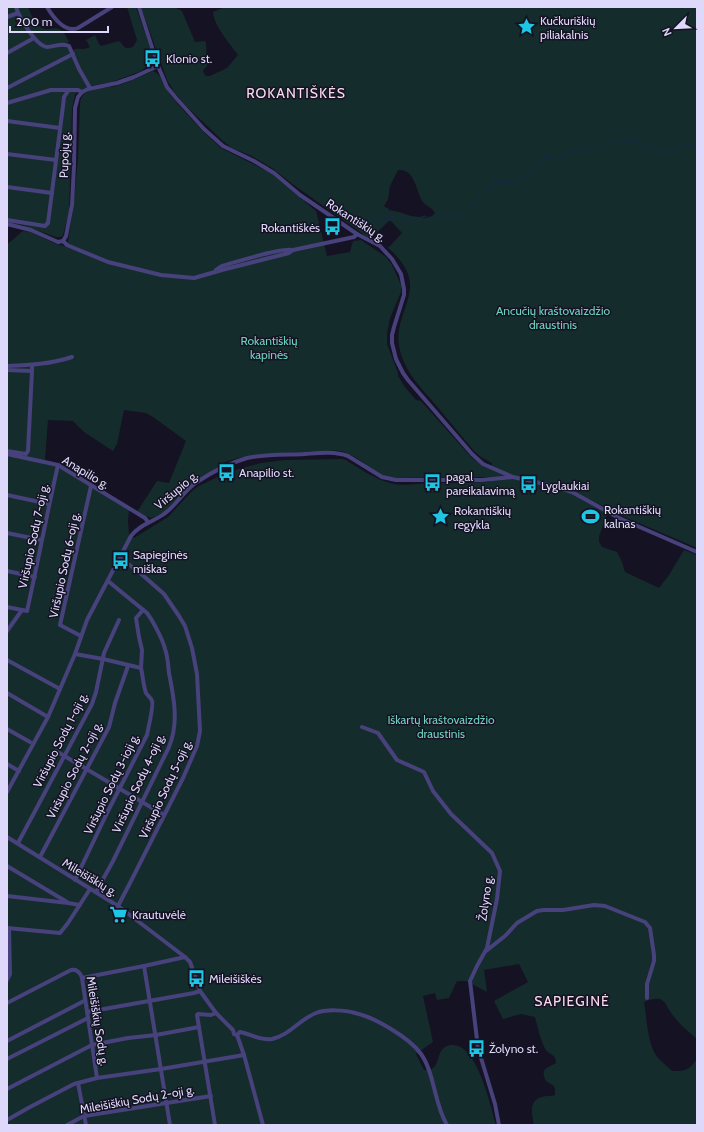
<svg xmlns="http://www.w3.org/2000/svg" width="704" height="1132" font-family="Cabin,sans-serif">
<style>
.green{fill:#152c2c;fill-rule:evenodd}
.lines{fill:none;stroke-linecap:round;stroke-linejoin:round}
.stream{stroke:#172848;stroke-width:1}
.street{stroke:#47427c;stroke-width:4}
.labels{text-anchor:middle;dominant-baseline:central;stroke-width:3;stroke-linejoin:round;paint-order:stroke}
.poi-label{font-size:12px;fill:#ded9fa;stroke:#151223;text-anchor:start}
.street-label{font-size:12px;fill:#ded9fa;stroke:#151223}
.park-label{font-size:12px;fill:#6dd1bd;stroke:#151223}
.quarter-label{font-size:14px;letter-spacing:1px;fill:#fadaed;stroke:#151223}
</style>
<rect width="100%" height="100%" fill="#151223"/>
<g class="green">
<path d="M7 7H28C31 14 33 21 39 26 51 36 57 17 69 42L66 43 73 50C79 47 82 51 90 47L86 40 95 35 99 44 101 46 119 41C125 46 123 50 133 47L137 40 127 7H136L152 53V56L146 67 141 71 112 82 90 86 75 94 72 109 69 212 63 235 61 237H56L22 225 7 222Z"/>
<path d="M141 7H174L182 11 195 42 205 41 206 43 207 66 203 70 204 74 206 76H210L227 68 238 55C230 44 214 26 213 12L225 7H697V548L620 515 590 499 609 510 599 536V542L602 547 617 552 622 562 625 572 659 588 669 575 684 550 697 555V1039C687 1030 678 1024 670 1011 667 1007 665 1001 660 999 655 998 649 1000 644 1002 647 1018 647 1045 658 1058 662 1062 667 1066 672 1071 686 1071 688 1071 697 1059V1125H534C532 1115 528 1100 542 1097 546 1095 551 1097 555 1095V1089L554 1086 546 1081C539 1067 549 1068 556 1063 556 1054 551 1056 547 1051 542 1046 537 1025 535 1017L521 1014 503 1019 494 1001 528 982 519 964 484 970 487 992 466 981H457L449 998 437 1000 435 993 423 996 433 1042 416 1054 424 1070H430C432 1069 434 1067 435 1066 439 1060 439 1050 445 1047 475 1032 491 1107 496 1125H7V244L10 242 23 231 31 232 54 243 67 247 73 210 78 159 80 103C81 97 83 94 88 91 96 87 107 88 116 86 129 82 141 76 153 71 161 74 166 88 171 96 186 114 203 132 221 148L271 173 316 211 327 256 350 252 353 241 361 240 386 257 392 265 401 285V292L390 318 387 334V344L398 373V376L405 387 416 400 421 401 471 457 483 466 491 469 492 463 481 457 474 451C461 435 448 420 435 404 422 389 407 374 401 354 387 311 437 290 388 248L402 233 391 221H389L370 239 291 183 272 168 252 156 232 148 223 141 187 107 175 93 167 80ZM398 170C416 168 416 193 423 202 427 207 432 207 435 213L432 216 427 218 411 216 399 212 389 210 384 206 388 199 390 186ZM124 410 146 413 153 417 186 441 169 483 157 481 137 512 151 518C169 514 178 496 191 484 199 477 209 473 218 468L220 464C248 453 277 453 308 452 322 452 334 448 347 453 360 458 369 469 381 475 386 477 391 478 396 478L489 477V482C470 483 452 483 433 483 419 483 404 487 390 483 375 479 360 469 346 460L342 459 285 460 261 463 228 472 197 487 191 492 168 517 134 538 129 534 128 521 129 510 60 464 45 460 48 420 73 421 84 432 113 451 117 444Z"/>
</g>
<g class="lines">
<g class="stream">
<path d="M388 208 387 211 390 216"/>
<path d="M364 229 368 227 371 223 375 222 376 219 380 217 384 219"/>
<path d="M370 235C381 229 382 220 390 216L411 220 425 216C433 220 432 217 440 216 447 216 455 216 461 213 475 206 483 188 498 183 503 182 509 183 514 182 521 179 531 171 537 166L539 165 540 158 547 156 559 158 566 155 569 152 577 149 584 151 592 147 597 148 621 140 634 141 659 150 666 152 697 142"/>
</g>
<g class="street">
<path d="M16 7C19 17 36 46 47 47 55 47 62 42 69 46L79 69 90 88"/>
<path d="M47 7C53 17 65 33 78 28L112 7"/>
<path d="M139 7 158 66 167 87 176 98 204 129 223 146 254 161 274 173 300 195 325 212 357 234 380 246 392 259 401 274 404 289V295L394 327 392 335V343L396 359 403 373 408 380 472 454 483 464 513 477 549 485 572 492 619 518 697 552"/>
<path d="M7 17 18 13"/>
<path d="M7 53 34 38"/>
<path d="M7 88 73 54"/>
<path d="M7 103 51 90H78L82 92"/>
<path d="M7 121 60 128"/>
<path d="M7 154 56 160"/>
<path d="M7 187 52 193"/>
<path d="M7 220 45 226 48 223 63 106 64 97 68 91"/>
<path d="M7 224 31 230 58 242 63 241 66 236 72 205 74 166 75 108 78 97 82 92 88 89 117 83 134 77 158 66"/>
<path d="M63 241 67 245 74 248 108 262 161 275 194 278 222 270 289 253 293 250 354 237 357 234"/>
<path d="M216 270 222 266C237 262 278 248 292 250"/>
<path d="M7 366C30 365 51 364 72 357"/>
<path d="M7 370 32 371V365"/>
<path d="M7 451 26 454 28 451 32 371"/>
<path d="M7 454 58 465 145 518 148 522"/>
<path d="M7 495 49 504"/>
<path d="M7 533 41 540"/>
<path d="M7 571 35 577"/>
<path d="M7 607 27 611C38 562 47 513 58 465"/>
<path d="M7 631 22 610"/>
<path d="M81 636 60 625 91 486"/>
<path d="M7 660 60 689"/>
<path d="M141 668 142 650 139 637 136 618 143 610"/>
<path d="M7 693 48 717"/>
<path d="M362 727 378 733 397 760 424 772 433 791 451 814 492 853 500 871 497 899 487 948 477 966 470 981 478 1048 495 1104 499 1125"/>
<path d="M7 729 30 742"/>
<path d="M56 751 164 815"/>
<path d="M7 764 19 771"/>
<path d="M7 792 48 717 75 654 87 620 131 536C140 524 153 522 164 514 177 505 184 490 197 482 212 472 230 463 247 458 266 454 286 455 305 454 319 453 334 451 348 456L382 477 396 480H482L513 477"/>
<path d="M7 837 118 906 185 957 190 962 200 991 216 1013 233 1030 234 1034 237 1035 240 1032"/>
<path d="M18 843 92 704 96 692 104 653 119 620"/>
<path d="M40 857 109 727 115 703 128 666"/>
<path d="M7 866 67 902"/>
<path d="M75 880 108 811 147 735C148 729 154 705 152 701 151 698 148 696 146 693 143 685 143 676 141 668L103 659 75 654"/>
<path d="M96 892 113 861 169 747C179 723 174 698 169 673 168 665 168 657 165 649 163 640 153 621 147 613L108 581"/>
<path d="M7 896 68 903 80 905"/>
<path d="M118 906 130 883 183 778 197 746 200 731 197 674 192 648 185 626 179 616 164 594 139 572 120 558"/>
<path d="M7 928 60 933 68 923 90 889"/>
<path d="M486 951 505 936 517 923 537 911 543 910H563L594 905 605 906 645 922 650 928 654 955V961L647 984V998"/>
<path d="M82 978 144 966"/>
<path d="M7 980 10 974 9 928"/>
<path d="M7 1003 71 970C77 969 80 972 82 978L97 1078 161 1069 244 1055"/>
<path d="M87 1012 194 993 200 991"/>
<path d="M240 1032C251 1034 260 1041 272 1039 290 1035 300 1019 316 1013 326 1009 345 1010 355 1013 374 1017 410 1038 421 1054 435 1074 434 1104 447 1125"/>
<path d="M237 1035 244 1055 263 1125"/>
<path d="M7 1041 84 1001"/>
<path d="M7 1059 88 1018"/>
<path d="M78 1083 86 1125"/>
<path d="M7 1089 92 1045 128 1038 156 1035 199 1027"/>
<path d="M7 1120 30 1107 74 1084 97 1078"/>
<path d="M67 1125 84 1116 211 1096"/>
<path d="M170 1125 144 966 185 957"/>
<path d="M215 1125 197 1015 198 1014 211 1015 216 1013"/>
</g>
</g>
<defs>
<symbol id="sight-bare" viewBox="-9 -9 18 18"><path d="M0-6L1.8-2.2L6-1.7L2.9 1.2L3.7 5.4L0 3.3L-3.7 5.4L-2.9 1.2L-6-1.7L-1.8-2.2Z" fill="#1dc6e2" stroke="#151223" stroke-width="2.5" paint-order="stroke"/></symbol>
<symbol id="bus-bare" viewBox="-9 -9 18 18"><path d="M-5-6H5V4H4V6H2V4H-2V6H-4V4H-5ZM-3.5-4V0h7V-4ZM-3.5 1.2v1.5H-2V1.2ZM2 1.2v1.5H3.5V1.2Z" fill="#1dc6e2" stroke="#151223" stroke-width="2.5" paint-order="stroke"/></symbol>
<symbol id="stadium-bare" viewBox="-9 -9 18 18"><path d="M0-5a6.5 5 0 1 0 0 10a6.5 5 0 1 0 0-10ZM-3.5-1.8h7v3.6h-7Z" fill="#1dc6e2" stroke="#151223" stroke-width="2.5" paint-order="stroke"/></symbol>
<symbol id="supermarket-bare" viewBox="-9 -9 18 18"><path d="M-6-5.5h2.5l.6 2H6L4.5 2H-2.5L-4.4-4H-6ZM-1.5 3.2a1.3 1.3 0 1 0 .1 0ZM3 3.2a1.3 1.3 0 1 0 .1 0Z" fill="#1dc6e2" stroke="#151223" stroke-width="2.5" paint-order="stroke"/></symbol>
</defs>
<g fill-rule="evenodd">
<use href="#sight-bare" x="514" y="14" width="25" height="25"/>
<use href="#bus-bare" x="140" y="46" width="25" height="25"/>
<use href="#bus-bare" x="320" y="214" width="25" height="25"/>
<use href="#bus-bare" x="214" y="460" width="25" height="25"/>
<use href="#bus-bare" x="420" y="470" width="25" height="25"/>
<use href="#bus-bare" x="516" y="472" width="25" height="25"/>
<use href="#stadium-bare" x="578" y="504" width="25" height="25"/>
<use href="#sight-bare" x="428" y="504" width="25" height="25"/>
<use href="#bus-bare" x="108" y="548" width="25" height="25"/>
<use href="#supermarket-bare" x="106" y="902" width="25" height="25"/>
<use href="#bus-bare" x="184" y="966" width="25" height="25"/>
<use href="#bus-bare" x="464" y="1036" width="25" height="25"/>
</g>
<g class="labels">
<g class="poi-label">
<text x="540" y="20">Kučkuriškių<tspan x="540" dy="14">piliakalnis</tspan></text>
<text x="166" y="58">Klonio st.</text>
<text x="320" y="227" text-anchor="end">Rokantiškės</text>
<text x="239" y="472">Anapilio st.</text>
<text x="446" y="476">pagal<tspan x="446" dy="14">pareikalavimą</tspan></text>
<text x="541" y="485">Lyglaukiai</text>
<text x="604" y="509">Rokantiškių<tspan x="604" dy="14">kalnas</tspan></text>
<text x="454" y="510">Rokantiškių<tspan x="454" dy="14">regykla</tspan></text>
<text x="133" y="554">Sapieginės<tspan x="133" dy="14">miškas</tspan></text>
<text x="132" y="914">Krautuvėlė</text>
<text x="209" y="978">Mileišiškės</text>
<text x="489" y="1048">Žolyno st.</text>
</g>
<g class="street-label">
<text transform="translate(64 155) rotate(-88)">Pupojų g.</text>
<text transform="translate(356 220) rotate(33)">Rokantiškių g.</text>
<text transform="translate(86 472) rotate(31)">Anapilio g.</text>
<text transform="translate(176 490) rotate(-40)">Viršupio g.</text>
<text transform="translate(33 536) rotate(-78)">Viršupio Sodų 7-oji g.</text>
<text transform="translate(64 565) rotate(-78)">Viršupio Sodų 6-oji g.</text>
<text transform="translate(60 740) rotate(-63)">Viršupio Sodų 1-oji g.</text>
<text transform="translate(74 770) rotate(-63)">Viršupio Sodų 2-oji g.</text>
<text transform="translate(138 783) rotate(-65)">Viršupio Sodų 4-oji g.</text>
<text transform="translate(111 784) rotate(-64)">Viršupio Sodų 3-ioji g.</text>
<text transform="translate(165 789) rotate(-65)">Viršupio Sodų 5-oji g.</text>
<text transform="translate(90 877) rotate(31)">Mileišiškių g.</text>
<text transform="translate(485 898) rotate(-82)">Žolyno g.</text>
<text transform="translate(98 1021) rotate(81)">Mileišiškių Sodų g.</text>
<text transform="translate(137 1099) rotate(-10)">Mileišiškių Sodų 2-oji g.</text>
</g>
<g class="park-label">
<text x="553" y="310">Ancučių kraštovaizdžio<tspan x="553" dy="14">draustinis</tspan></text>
<text x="269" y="340">Rokantiškių<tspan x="269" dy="14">kapinės</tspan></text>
<text x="441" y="719">Iškartų kraštovaizdžio<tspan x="441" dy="14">draustinis</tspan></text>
</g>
<g class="quarter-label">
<text x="296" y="93">ROKANTIŠKĖS</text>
<text x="572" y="1001">SAPIEGINĖ</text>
</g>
</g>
<rect width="704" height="1132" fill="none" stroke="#ded9fa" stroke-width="16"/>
<g transform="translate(676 28) rotate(246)" stroke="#151223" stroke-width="3" paint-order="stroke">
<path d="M0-3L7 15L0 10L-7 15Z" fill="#ded9fa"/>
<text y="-6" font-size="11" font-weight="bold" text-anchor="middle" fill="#ded9fa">N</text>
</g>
<path d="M10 26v6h98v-6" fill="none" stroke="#ded9fa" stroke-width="2"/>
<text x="16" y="26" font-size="12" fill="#ded9fa" stroke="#151223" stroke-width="3" paint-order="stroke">200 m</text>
</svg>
